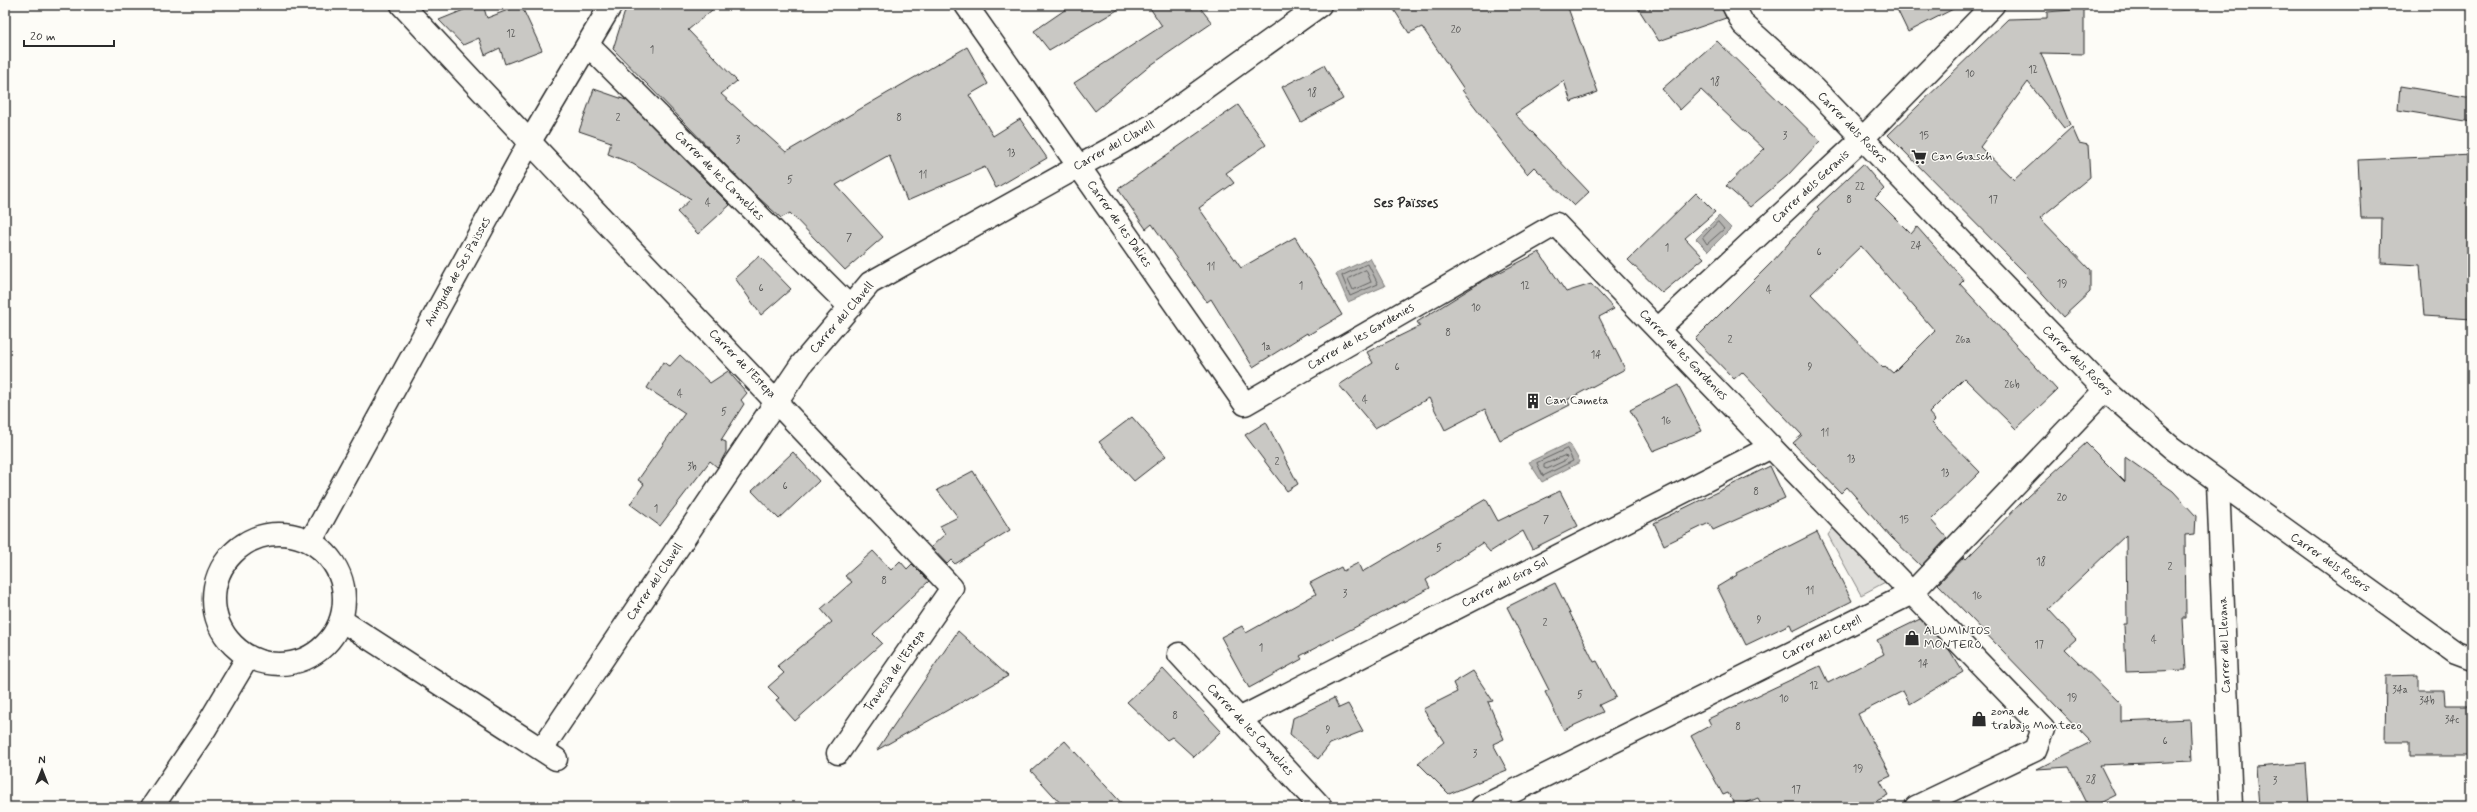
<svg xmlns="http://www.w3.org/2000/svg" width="2477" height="812" font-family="Mynerve,sans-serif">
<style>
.green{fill:#dfdeda;stroke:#858482}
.water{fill:#b5b4b1;stroke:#7e7d7b}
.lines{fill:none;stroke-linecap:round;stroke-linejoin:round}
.shore{stroke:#626261;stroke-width:1}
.building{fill:#c9c8c4;stroke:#2b2b2b;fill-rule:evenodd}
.street-casing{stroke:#2b2b2b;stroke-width:25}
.secondary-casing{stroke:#2b2b2b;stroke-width:25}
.street{stroke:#fdfcf7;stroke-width:22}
.secondary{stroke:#fdfcf7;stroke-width:22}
.labels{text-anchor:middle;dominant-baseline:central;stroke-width:3;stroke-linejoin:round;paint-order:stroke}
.number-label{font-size:10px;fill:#525251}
.street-label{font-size:12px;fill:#2b2b2b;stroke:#fdfcf7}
.poi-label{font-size:12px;fill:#2b2b2b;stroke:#fdfcf7;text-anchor:start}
.neighbourhood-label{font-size:13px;font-weight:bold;fill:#2b2b2b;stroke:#fdfcf7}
</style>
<rect width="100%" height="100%" fill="#fdfcf7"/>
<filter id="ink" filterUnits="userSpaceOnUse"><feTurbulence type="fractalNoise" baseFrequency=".025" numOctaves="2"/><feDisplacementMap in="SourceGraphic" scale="8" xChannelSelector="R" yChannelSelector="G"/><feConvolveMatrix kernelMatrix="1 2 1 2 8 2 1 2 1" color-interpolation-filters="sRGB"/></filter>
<g filter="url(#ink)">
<path class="green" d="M1837 523 1889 580 1861 595 1828 535Z"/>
<g class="water">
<path d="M1719 216 1731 228 1708 251 1696 239Z"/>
<path d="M1370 258 1385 286 1348 302 1336 274Z"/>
<path d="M1569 443 1580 462 1542 482 1529 462Z"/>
</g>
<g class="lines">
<g class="shore">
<path d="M1718 222 1724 229 1707 244 1703 238Z"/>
<path d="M1368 264 1378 284 1350 296 1342 276Z"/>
<path d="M1366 270 1371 282 1353 290 1348 279Z"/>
<path d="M1567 449 1573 461 1543 476 1537 463Z"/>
<path d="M1564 456 1567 457 1566 460 1547 469 1544 468V465Z"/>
</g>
</g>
<g class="building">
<path d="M476 5H483L487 18 521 5 542 50 505 64 500 48 485 55 479 38 463 45 439 20Z"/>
<path d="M627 5H718L688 30 737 81 721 94 786 152 967 47 988 84 969 95 993 136 1020 119 1047 158 996 188 985 167 907 201 889 155 836 185 883 237 845 270 790 213 781 218 749 189 613 49Z"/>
<path d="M1072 5H1126L1049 50 1034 31Z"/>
<path d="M1148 5H1198L1212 23 1151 65 1095 111 1074 83 1162 26Z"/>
<path d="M1391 5H1567L1598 92 1571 102 1564 81 1515 114 1589 192 1574 206 1534 167 1527 174 1462 90 1464 89 1422 27 1409 33Z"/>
<path d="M1636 5H1721L1726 18 1659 41Z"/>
<path d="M1895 5H1961L1908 32Z"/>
<path d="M2084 9V54L2041 53 2070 125 2064 128 2028 82 1980 147 2014 180 2072 127 2079 143 2088 145 2090 177 2040 218 2090 270V292L2063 317 2026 276 2027 275 1888 135 2008 19 2047 18V12Z"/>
<path d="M1717 41 1820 141 1787 176 1750 207 1726 186 1764 149 1701 90 1680 110 1662 89Z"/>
<path d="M1324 65 1343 99 1301 122 1282 87Z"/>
<path d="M2400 86 2472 98V122L2398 110Z"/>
<path d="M594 89 626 100 730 205 698 234 677 212 691 199 633 164 608 154 611 142 579 131Z"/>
<path d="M1238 105 1266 145 1226 173 1234 183 1199 208 1241 268 1295 237 1342 315 1308 335 1307 333 1253 367 1211 299 1207 302 1152 224 1146 229 1118 189Z"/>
<path d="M2472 155V319L2424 316 2420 265 2381 263 2382 218H2361L2358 160Z"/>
<path d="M1863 164 1884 189 1875 198 1911 234 1917 227 1964 280 1960 284 2057 390 2016 429 1964 378 1929 413 1935 420 1932 423 1980 472 1931 520 1947 538 1921 566 1891 537 1847 487 1841 493 1793 443 1802 435 1742 372 1734 379 1695 339 1773 261 1819 209 1817 207ZM1861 246 1935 331 1893 373 1885 366 1883 368 1811 294Z"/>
<path d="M1696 193 1715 212 1685 238 1704 258 1662 293 1628 260Z"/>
<path d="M1539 252 1566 292 1591 284 1614 309 1599 317 1625 369 1567 400 1570 405 1500 440 1485 409 1445 430 1429 398 1375 428 1339 385 1373 363 1367 352 1420 326 1417 322 1481 282Z"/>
<path d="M759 256 791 289 761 315 735 278Z"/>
<path d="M680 355 710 383 728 371 747 393 741 400 744 404 721 440 726 442V452L719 465 717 467 710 461 660 526 630 504 644 484 638 480 685 413 647 388 663 362 670 366Z"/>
<path d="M1678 385 1702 431 1653 451 1630 410Z"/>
<path d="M1132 417 1166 456 1134 481 1099 442Z"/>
<path d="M1266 422 1298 484 1287 491 1245 435Z"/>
<path d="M2086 443 2125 482V457L2173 491 2196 516 2195 534 2185 535 2186 618H2183L2186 670 2126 672 2124 624H2127L2126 535 2048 609 2076 639 2065 649 2121 704V722L2190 719 2192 761 2100 765 2115 795 2091 807H2089L2069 767 2037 769 2091 742 1938 584 1964 557 1966 559 2028 496Z"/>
<path d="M793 452 819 481 779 519 752 491Z"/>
<path d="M1770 466 1785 498 1713 530 1709 523 1664 545 1654 523Z"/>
<path d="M973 471 1010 530 955 564 951 560 947 564 931 547 945 534 940 526 958 517 937 490Z"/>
<path d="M1560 491 1578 526 1532 549 1523 531 1490 552 1482 543 1426 580 1430 588 1300 656 1302 659 1249 688 1221 637 1242 626 1246 633 1316 594 1310 583 1341 567 1343 571 1358 563 1362 572 1486 499 1498 521Z"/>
<path d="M1817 532 1852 601 1793 631 1790 624 1746 645 1717 587 1737 575 1736 573Z"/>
<path d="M873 551 891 570 900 561 907 569 912 564 929 581 873 634 882 643 795 721 776 700 779 698 768 687 784 673 777 666 832 622 821 609 852 582 845 576Z"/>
<path d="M1555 583 1594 662 1597 661 1616 697 1599 705 1603 712 1564 730 1545 692 1549 690 1507 607Z"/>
<path d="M1920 619 1950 651 1963 672 1910 704 1903 691 1858 714 1891 776 1880 781 1888 795 1865 807H1763L1758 798 1736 807 1728 793 1723 795 1691 736 1711 725 1708 719 1820 666 1828 683 1884 654 1877 640Z"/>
<path d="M958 631 1008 676 877 750Z"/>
<path d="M1163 669 1221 731 1194 757 1172 737 1167 740 1127 702Z"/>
<path d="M1473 671 1493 701 1488 702 1504 739 1493 744 1507 770 1449 794 1418 763 1444 742 1423 709 1457 692 1453 683Z"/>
<path d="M2418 675V690H2444L2445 705H2470L2472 756H2410V742H2385L2386 676Z"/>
<path d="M1334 698 1339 708 1348 704 1363 731 1330 744 1318 759 1290 734 1293 718Z"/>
<path d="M1065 741 1125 807H1064L1031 771Z"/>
<path d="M2306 763 2309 807H2259L2256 767Z"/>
</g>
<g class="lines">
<defs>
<g id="street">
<path d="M402 5C583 201 769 393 952 588L838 753"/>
<path d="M966 5 1245 404 1556 224 2043 729 2035 750 1916 807"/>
<path d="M1733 5 1743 24 1814 88 2105 390 2172 448 2456 653 2472 659"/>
<path d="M588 45 850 307"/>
<path d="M1658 329 1862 139 1993 5"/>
<path d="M2218 483 2231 807"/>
<path d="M341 620 556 759"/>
<path d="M1179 654 1321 807"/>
<path d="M1239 719 1771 447"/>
<path d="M542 749 801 365 870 283 1153 125 1320 5"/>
<path d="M1482 807 1912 593 2105 390"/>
</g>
<g id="secondary">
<circle cx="279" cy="599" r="65"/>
<path d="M311 541 529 143 611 5"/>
<path d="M152 807 205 729 248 657"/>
</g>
</defs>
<use href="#street" class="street-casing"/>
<use href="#secondary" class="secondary-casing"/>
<use href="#street" class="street"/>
<use href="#secondary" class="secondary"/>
</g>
</g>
<defs>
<symbol id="supermarket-bare" viewBox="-9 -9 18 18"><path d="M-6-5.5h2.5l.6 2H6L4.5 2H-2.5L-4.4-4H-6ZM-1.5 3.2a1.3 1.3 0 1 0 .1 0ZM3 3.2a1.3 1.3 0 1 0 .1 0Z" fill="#2b2b2b" stroke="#fdfcf7" stroke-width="2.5" paint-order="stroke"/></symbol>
<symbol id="building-bare" viewBox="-9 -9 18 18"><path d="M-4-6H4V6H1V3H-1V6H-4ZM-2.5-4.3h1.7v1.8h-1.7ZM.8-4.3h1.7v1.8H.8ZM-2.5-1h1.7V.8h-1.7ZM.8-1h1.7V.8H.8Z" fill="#2b2b2b" stroke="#fdfcf7" stroke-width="2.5" paint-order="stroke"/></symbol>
<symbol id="shop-bare" viewBox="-9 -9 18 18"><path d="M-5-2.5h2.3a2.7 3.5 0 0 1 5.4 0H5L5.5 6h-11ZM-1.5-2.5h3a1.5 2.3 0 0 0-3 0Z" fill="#2b2b2b" stroke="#fdfcf7" stroke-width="2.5" paint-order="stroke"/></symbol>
</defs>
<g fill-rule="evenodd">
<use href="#supermarket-bare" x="1908" y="146" width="22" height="22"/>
<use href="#building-bare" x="1522" y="390" width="22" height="22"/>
<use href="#shop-bare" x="1901" y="627" width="22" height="22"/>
<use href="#shop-bare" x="1968" y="708" width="22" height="22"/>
</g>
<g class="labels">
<g class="number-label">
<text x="1456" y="30">20</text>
<text x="511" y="34">12</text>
<text x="652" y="50">1</text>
<text x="2033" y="70">12</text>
<text x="1970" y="74">10</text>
<text x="1715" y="82">18</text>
<text x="1312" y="93">18</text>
<text x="618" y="118">2</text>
<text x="899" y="118">8</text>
<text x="1785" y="136">3</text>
<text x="1924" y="136">15</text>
<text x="738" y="140">3</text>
<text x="1011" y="153">13</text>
<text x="923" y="175">11</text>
<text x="790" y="180">5</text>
<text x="1860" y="187">22</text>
<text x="1849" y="200">8</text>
<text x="1993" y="200">17</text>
<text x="708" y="203">4</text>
<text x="849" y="238">7</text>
<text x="1916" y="246">24</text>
<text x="1667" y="248">1</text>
<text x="1819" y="252">6</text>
<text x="1211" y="267">11</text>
<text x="2062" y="284">19</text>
<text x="1301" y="286">1</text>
<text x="1525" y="286">12</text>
<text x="761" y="288">6</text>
<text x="1769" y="290">4</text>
<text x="1476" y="308">10</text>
<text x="1448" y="333">8</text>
<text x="1730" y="340">2</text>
<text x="1963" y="340">26a</text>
<text x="1266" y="347">1a</text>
<text x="1596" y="355">14</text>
<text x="1397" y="367">6</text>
<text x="1810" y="367">9</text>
<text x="2012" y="385">26b</text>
<text x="680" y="394">4</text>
<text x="1365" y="400">4</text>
<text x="724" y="412">5</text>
<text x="1666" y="421">16</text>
<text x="1825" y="433">11</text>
<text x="1851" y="459">13</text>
<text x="1277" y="462">2</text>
<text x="692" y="467">3b</text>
<text x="1945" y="473">13</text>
<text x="785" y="486">6</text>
<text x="1756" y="492">8</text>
<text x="2062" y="498">20</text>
<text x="656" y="509">1</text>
<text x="1546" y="520">7</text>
<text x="1904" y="520">15</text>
<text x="1439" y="548">5</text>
<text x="2041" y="562">18</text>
<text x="2170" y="567">2</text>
<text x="884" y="581">8</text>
<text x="1810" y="591">11</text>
<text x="1345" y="594">3</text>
<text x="1977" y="596">16</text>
<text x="1759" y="620">9</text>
<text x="1545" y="623">2</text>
<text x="2154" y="640">4</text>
<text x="2039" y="645">17</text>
<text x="1261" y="648">1</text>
<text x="1923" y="664">14</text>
<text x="1814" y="686">12</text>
<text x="2400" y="690">34a</text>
<text x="1580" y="695">5</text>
<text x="2072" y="698">19</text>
<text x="1784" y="699">10</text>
<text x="2427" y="701">34b</text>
<text x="1175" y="716">8</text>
<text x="2452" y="720">34c</text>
<text x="1738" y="727">8</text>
<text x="1328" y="730">9</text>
<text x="2165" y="741">6</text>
<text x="1475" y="754">3</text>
<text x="1858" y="769">19</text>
<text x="2091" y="780">28</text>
<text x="2275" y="781">3</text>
<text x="1796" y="790">17</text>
</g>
<g class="street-label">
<text transform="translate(1852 128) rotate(46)">Carrer dels Rosers</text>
<text transform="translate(1114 146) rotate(-29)">Carrer del Clavell</text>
<text transform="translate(719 176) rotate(45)">Carrer de les Camelies</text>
<text transform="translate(1811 187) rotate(-43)">Carrer dels Geranis</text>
<text transform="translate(1119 224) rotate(55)">Carrer de les Dalies</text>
<text transform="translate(458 272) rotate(-61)">Avinguda de Ses Païsses</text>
<text transform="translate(842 318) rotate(-49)">Carrer del Clavell</text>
<text transform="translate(1361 337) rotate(-30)">Carrer de les Gardenies</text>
<text transform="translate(1683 355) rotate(46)">Carrer de les Gardenies</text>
<text transform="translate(2077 361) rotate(45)">Carrer dels Rosers</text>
<text transform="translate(742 364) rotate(46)">Carrer de l'Estepa</text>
<text transform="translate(2330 563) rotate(35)">Carrer dels Rosers</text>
<text transform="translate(655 582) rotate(-56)">Carrer del Clavell</text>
<text transform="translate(1505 583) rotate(-27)">Carrer del Gira Sol</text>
<text transform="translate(1822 638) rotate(-26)">Carrer del Cepell</text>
<text transform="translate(2225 645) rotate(-92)">Carrer del Llevana</text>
<text transform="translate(895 671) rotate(-55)">Travesia de l'Estepa</text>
<text transform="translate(1250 730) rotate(47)">Carrer de les Camelies</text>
</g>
<g class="poi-label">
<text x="1931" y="157">Can Guasch</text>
<text x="1545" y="401">Can Cameta</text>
<text x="1924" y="631">ALUMINIOS<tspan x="1924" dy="14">MONTERO</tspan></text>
<text x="1991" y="712">zona de<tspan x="1991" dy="14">trabajo Monteeo</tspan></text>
</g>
<g class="neighbourhood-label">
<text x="1406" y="203">Ses Païsses</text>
</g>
</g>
<rect width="2477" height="812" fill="none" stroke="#fdfcf7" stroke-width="20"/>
<rect x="10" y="10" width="2457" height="792" fill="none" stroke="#2b2b2b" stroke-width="1.5" filter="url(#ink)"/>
<g transform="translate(42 770)" stroke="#fdfcf7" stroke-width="3" paint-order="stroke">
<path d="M0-3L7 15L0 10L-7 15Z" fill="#2b2b2b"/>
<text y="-6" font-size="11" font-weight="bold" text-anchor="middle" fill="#2b2b2b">N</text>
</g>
<path d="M24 40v6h90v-6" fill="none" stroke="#2b2b2b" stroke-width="2"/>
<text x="30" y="40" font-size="12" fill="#2b2b2b" stroke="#fdfcf7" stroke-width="3" paint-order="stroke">20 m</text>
</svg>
